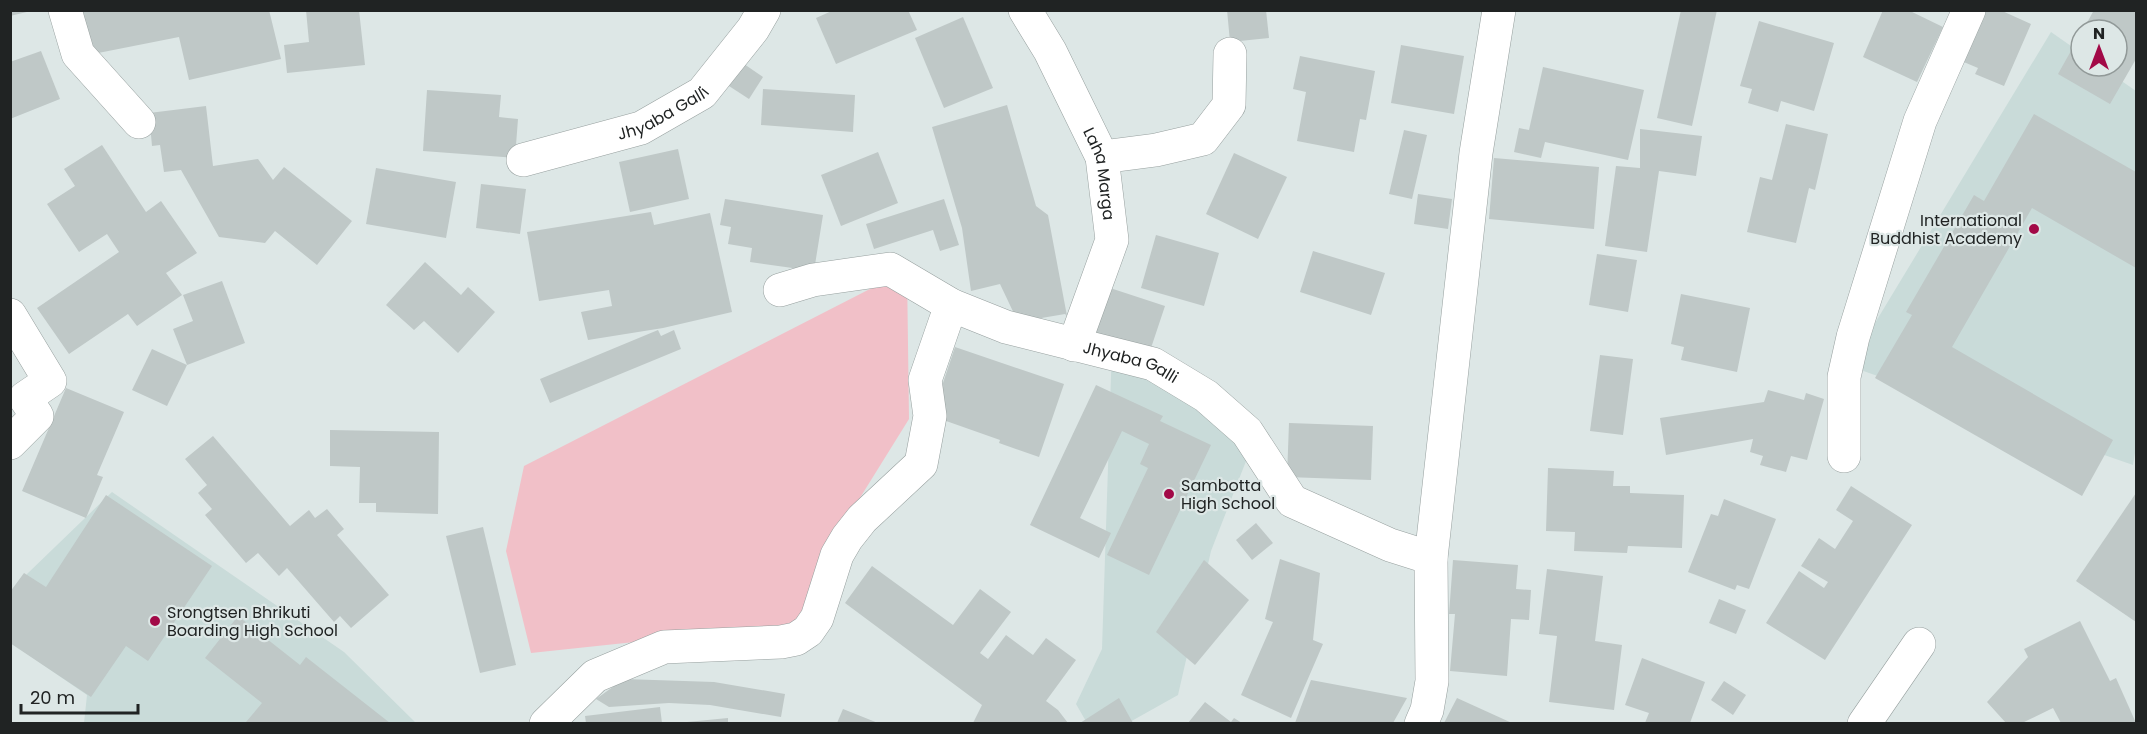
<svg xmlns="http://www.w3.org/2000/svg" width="2147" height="734" font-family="Poppins,sans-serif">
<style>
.built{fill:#c9dbd9}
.green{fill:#f1c0c8}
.building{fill:#bfc8c7}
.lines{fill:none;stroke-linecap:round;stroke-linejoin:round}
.minor-casing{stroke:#97a09f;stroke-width:34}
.minor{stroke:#fff;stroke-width:33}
.poi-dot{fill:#a20947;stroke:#dde7e6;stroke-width:2}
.labels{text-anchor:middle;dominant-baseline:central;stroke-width:4.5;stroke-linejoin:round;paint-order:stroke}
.street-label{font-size:16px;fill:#202323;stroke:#dde7e6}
.poi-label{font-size:16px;fill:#202323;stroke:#dde7e6;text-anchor:start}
</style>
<rect width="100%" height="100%" fill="#dde7e6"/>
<g class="built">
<path d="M2051 32 2081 53V66H2100L2136 91V447L2133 465 1849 366Z"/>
<path d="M1112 346 1255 438 1211 551 1178 695 1128 723H1087L1076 704 1102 649Z"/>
<path d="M112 492 344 652 416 723H84L87 695 11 643V598L27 574Z"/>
</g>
<path class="green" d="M907 270 909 419 858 501 795 625 531 653 506 551 524 466Z"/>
<g class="building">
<path d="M10 10H31V11L10 16Z"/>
<path d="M79 10H269L281 59 189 80 179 37 88 55Z"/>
<path d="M306 10H359L365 65 287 73 284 45 309 42Z"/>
<path d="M834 10H908L917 30 836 64 816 18Z"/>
<path d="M1227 10H1266L1269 38 1230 42Z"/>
<path d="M1681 10H1717L1692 126 1657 118Z"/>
<path d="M1883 10H1908L1943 27 1917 82 1863 57Z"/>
<path d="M1978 10H2000L2031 24 2004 86 1975 74 1978 68 1959 60Z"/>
<path d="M2094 10H2136V59L2110 104 2058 74 2081 33V66H2117V30H2083Z"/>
<path d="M963 17 993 88 944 108 915 38Z"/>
<path d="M1759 21 1834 43 1814 111 1781 101 1778 112 1748 103 1752 89 1740 86Z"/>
<path d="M1401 45 1464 56 1454 114 1391 103Z"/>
<path d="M41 51 60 99 10 119V62Z"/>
<path d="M1300 56 1375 71 1366 120 1360 119 1354 152 1297 141 1306 92 1293 89Z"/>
<path d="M744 64 763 77 749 99 729 86Z"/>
<path d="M1543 67 1644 90 1628 160 1545 142 1541 158 1514 152 1519 128 1529 130Z"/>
<path d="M763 89 855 95 853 132 761 125Z"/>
<path d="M427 90 501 95 499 117 518 119 515 158 423 151Z"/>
<path d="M1007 105 1036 206 1048 215 1067 316 1065 314 1018 322 1000 284 971 291 962 228 932 127Z"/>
<path d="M206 106 213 166 258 159 273 180 284 167 352 221 317 265 275 231 265 243 219 237 181 170 164 172 160 145 152 146 149 113Z"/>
<path d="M2034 114 2136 172V268L2032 208 1952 347 2113 440 2082 496 1875 378 1912 315 1906 312 1974 195 1984 201Z"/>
<path d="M1786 124 1828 134 1815 190 1809 188 1796 243 1747 232 1760 177 1772 180Z"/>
<path d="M1640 129 1702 136 1696 176 1659 171 1647 252 1605 246 1616 166 1640 168Z"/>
<path d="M1404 130 1427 135 1412 199 1389 194Z"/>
<path d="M102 145 146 212 161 201 197 253 166 273 182 295 137 326 128 314 69 354 37 308 119 252 107 234 79 252 47 204 75 186 64 169Z"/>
<path d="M678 149 689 199 630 212 619 162Z"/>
<path d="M878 152 898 203 841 226 821 175Z"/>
<path d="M1234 153 1287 177 1258 239 1206 214Z"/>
<path d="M1494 158 1599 167 1594 229 1489 219Z"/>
<path d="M376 168 456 182 446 238 366 224Z"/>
<path d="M481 184 526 189 520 234 476 228Z"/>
<path d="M1418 194 1452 199 1448 229 1414 224Z"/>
<path d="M725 199 823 215 814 271 750 262 752 248 728 244 731 227 720 225Z"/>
<path d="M944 199 959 245 940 251 933 230 874 249 866 224Z"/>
<path d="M651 212 654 225 710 213 732 312 663 328 588 340 581 312 612 306 609 290 539 301 527 232Z"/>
<path d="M1156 235 1219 253 1204 306 1141 288Z"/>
<path d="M1313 251 1385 273 1371 315 1300 292Z"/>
<path d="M1597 254 1637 260 1628 312 1589 305Z"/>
<path d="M425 262 461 295 468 287 495 312 458 353 424 321 414 330 386 305Z"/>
<path d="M222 281 245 343 187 365 173 329 193 321 183 295Z"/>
<path d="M1104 286 1165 306 1149 354 1089 335Z"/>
<path d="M1681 294 1750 308 1737 372 1681 360 1684 347 1671 344Z"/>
<path d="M658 330 661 336 674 330 681 349 550 403 540 379Z"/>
<path d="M955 347 1064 384 1039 457 999 443 1000 440 932 416Z"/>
<path d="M152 349 187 365 167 406 132 390Z"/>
<path d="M1600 355 1633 359 1623 435 1590 431Z"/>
<path d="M1096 385 1163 416 1160 421 1211 445 1149 575 1107 555 1148 468 1140 464 1149 444 1122 431 1080 518 1111 533 1099 558 1030 525Z"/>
<path d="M66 388 124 412 97 475 103 477 86 518 22 491Z"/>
<path d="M1768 390 1804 400 1806 393 1824 399 1807 460 1791 456 1786 472 1760 465 1763 456 1750 452 1753 439 1666 455 1660 418 1764 402Z"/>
<path d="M1289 423 1373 426 1371 480 1287 477Z"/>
<path d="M330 430 439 432 438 514 376 512V503H359L360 467 330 466Z"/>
<path d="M213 436 290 526 309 510 315 518 327 509 344 529 337 535 389 595 351 628 340 616 334 622 287 568 279 576 258 553 246 563 205 515 212 509 198 493 207 485 185 459Z"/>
<path d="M1548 468 1614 471 1613 486H1630V493L1684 495 1682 548 1628 546 1627 553 1574 551 1575 532 1546 531Z"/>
<path d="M1851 486 1912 525 1825 660 1766 623 1799 571 1824 588 1828 582 1801 566 1819 538 1835 549 1853 521 1836 510Z"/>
<path d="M2136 493V622L2076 581Z"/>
<path d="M106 495 212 566 148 661 126 646 91 697 10 643V592L24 573 46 587Z"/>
<path d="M1724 499 1776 519 1749 589 1737 585 1735 590 1688 572 1711 514 1718 516Z"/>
<path d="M1256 523 1273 543 1252 560 1236 540Z"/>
<path d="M483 527 516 665 480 673 446 536Z"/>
<path d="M1280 559 1320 573 1313 640 1323 644 1291 718 1241 695 1273 622 1265 619Z"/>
<path d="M1204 560 1249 600 1195 665 1156 632Z"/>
<path d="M1453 560 1518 565 1516 589 1531 590 1529 620 1511 619 1507 676 1450 671 1455 614H1449Z"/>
<path d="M872 566 953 625 980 589 1011 612 980 653 988 659 1006 635 1033 655 1046 638 1076 660 1046 701 1058 710 1068 723H973L982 705 845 603Z"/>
<path d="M1547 569 1603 576 1595 641 1622 645 1614 710 1549 702 1557 636 1539 634Z"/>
<path d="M1719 599 1746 610 1736 634 1709 623Z"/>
<path d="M238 616 300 665 306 657 390 723H248L246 722 262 703 205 658Z"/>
<path d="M2080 621 2110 681 2116 678 2136 723H2061L2053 708 2022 723H2006L1987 702 2028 657 2024 649Z"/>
<path d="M1642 658 1705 682 1690 723H1645L1649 713 1625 705Z"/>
<path d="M624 679 714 682 785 694 781 717 710 705 669 703 609 707 596 699Z"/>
<path d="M1311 680 1407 698 1393 723H1295Z"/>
<path d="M1724 681 1746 695 1733 715 1711 700Z"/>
<path d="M1119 698 1133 723H1080Z"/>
<path d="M1457 698 1512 723H1444Z"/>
<path d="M1205 702 1231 722 1234 718 1242 723H1188Z"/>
<path d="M660 707 662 723H586L585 716Z"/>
<path d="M843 709 878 723H837Z"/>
<path d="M728 718V723H687V722Z"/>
</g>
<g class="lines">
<defs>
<g id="minor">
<path d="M65 10 78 54 139 122"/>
<path id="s1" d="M1025 10 1050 51 1102 157 1112 240 1074 345"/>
<path d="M1102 157 1156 150 1203 139 1229 105 1230 54"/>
<path id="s2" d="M523 160 641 128 702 93 753 29 764 10"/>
<path id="s3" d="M780 290 813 280 890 269 951 305 1006 327 1153 364 1206 396 1247 432 1292 501 1390 545 1431 558"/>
<path d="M10 315 50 381 25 398 37 416 10 443"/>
<path d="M1844 456V377L1853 337 1920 121 1969 10"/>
<path d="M546 724 595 676 664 647 781 642 796 639 808 631 817 618 837 555 847 538 862 519 921 464 930 416 925 380 951 305"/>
<path d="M1421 724 1427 710 1432 681 1431 558 1476 153 1499 10"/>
<path d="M1864 724 1919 644"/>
</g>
</defs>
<use href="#minor" class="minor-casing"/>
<use href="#minor" class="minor"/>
</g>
<g class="poi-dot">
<circle cx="2034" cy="229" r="6"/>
<circle cx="1169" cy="494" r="6"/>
<circle cx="155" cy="621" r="6"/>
</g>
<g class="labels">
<g class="street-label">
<text stroke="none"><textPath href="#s2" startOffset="148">Jhyaba Galli</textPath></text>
<text stroke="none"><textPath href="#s1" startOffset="182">Laha Marga</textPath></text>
<text stroke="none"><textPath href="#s3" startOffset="372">Jhyaba Galli</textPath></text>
</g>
<g class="poi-label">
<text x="2022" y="220" text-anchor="end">International<tspan x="2022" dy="18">Buddhist Academy</tspan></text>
<text x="1181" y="485">Sambotta<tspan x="1181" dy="18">High School</tspan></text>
<text x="167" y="612">Srongtsen Bhrikuti<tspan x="167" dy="18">Boarding High School</tspan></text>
</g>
</g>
<rect width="2147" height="734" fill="none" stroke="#202323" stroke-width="24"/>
<g transform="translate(2099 48)"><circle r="28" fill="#dde7e6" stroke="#919998" stroke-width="1.5"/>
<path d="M0-4.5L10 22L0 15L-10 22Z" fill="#a20947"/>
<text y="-9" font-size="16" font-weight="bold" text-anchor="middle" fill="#202323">N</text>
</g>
<path d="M21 704v9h117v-9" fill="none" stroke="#202323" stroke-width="3"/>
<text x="30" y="704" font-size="18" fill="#202323" stroke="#dde7e6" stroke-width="4.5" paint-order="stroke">20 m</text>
</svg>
